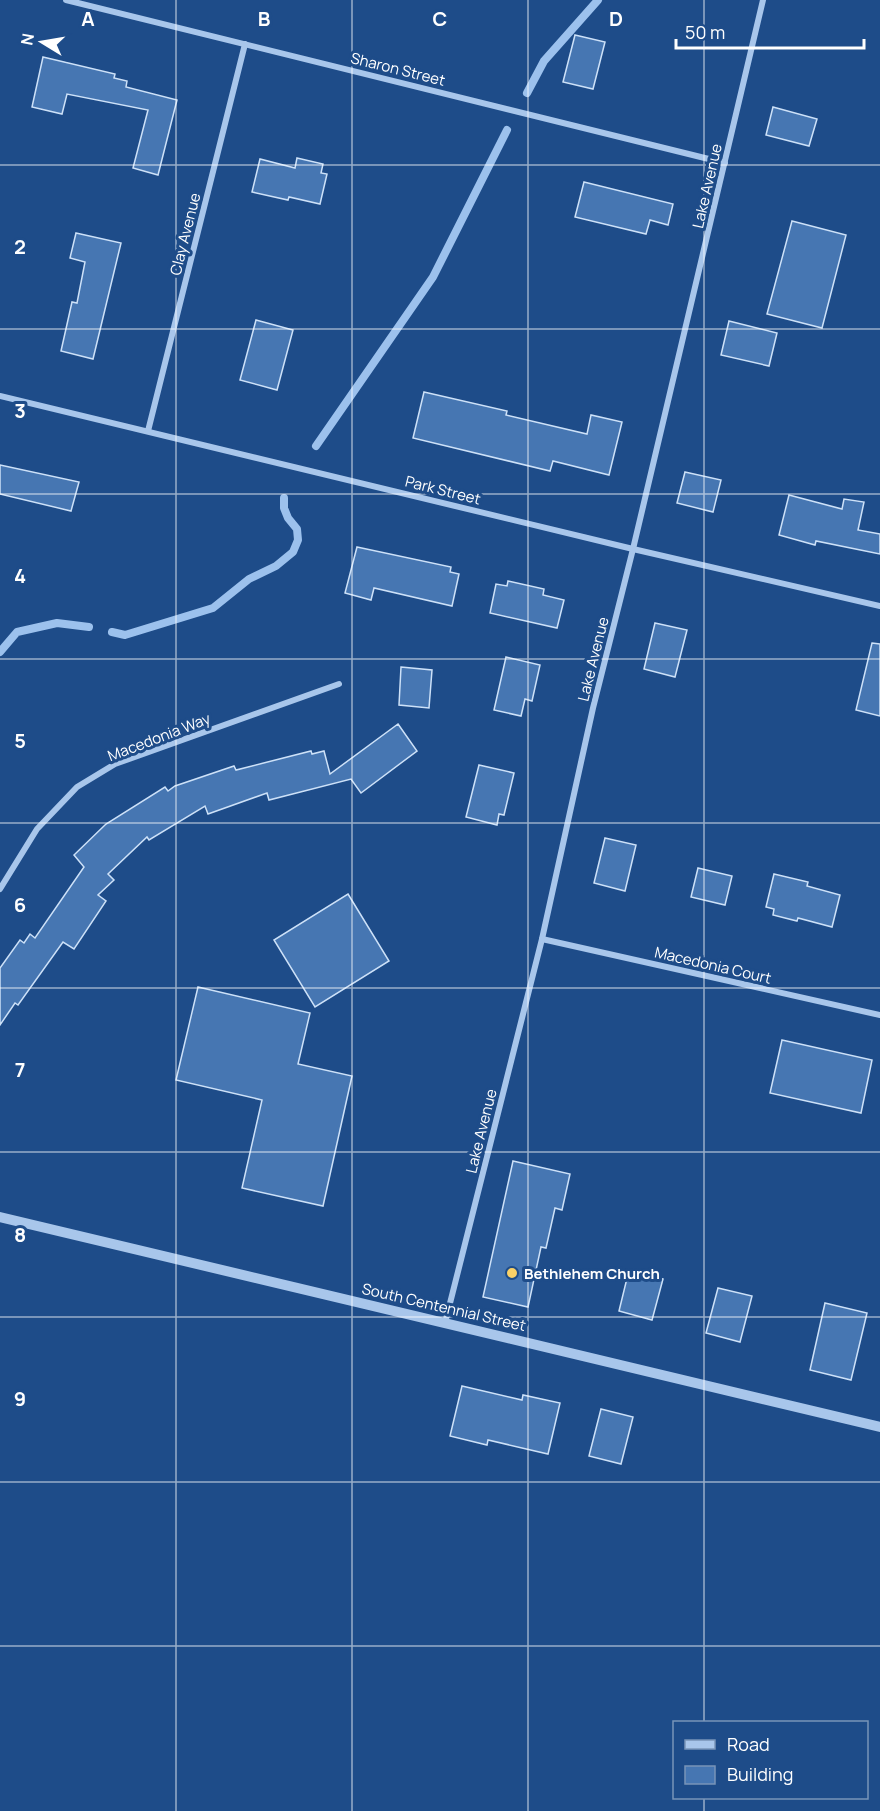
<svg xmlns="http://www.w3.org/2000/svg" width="880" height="1811" font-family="Manrope,sans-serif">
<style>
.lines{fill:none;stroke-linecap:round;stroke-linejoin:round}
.stream{stroke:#9cc1ed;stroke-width:8}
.building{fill:#4676b2;stroke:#cde1f8;stroke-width:1.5}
.minor{stroke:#a8c6eb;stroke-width:6}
.tertiary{stroke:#a8c6eb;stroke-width:10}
.grid{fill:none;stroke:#fff;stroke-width:1.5;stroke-opacity:0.55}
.poi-dot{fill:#fad167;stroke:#1e4c89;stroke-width:2}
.labels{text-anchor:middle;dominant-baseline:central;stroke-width:6;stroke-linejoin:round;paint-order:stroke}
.street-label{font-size:15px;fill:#fff;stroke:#1e4c89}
.poi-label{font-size:15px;font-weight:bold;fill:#fff;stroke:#1e4c89;text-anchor:start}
.grid-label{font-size:20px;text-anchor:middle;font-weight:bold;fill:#fff;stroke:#1e4c89;stroke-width:6;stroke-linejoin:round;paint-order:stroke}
</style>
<rect width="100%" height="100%" fill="#1e4c89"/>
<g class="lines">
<g class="stream">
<path d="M527 93 544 61 598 0"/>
<path d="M316 446 433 277 507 130"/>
<path d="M112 632 125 635 213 608 249 579 276 566 293 552 298 540 297 529 288 518 284 508V498"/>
<path d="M0 652 17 632 57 623 89 627"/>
</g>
</g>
<g class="building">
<path d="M575 35 605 42 593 89 563 82Z"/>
<path d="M43 57 115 74 114 78 127 81 126 87 177 100 158 175 133 168 148 110 67 94 62 114 32 107Z"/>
<path d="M773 107 817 119 809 146 766 135Z"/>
<path d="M297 158 323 164 321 173 327 174 320 204 289 197 288 200 252 192 260 159 295 168Z"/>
<path d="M584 182 673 204 668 225 650 220 646 234 575 217Z"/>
<path d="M792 221 846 235 822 328 767 314Z"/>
<path d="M76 233 121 243 93 359 61 351 72 302 77 303 85 262 70 258Z"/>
<path d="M256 320 293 330 277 390 240 380Z"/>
<path d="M729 321 777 333 769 366 721 355Z"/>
<path d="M424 392 507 411 506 415 587 434 591 415 622 422 609 475 553 461 550 471 413 438Z"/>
<path d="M0 465 79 482 71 511 0 494Z"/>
<path d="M685 472 721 480 713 512 677 503Z"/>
<path d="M789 495 842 509 844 499 864 502 858 530 880 534V554L816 541 815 545 779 535Z"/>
<path d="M357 547 451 567 450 572 459 574 452 606 374 588 371 600 345 593Z"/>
<path d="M508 581 544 589 543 595 564 600 557 628 490 613 496 584 507 586Z"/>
<path d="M655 623 687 630 675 677 644 669Z"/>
<path d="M872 643 880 644V716L856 710Z"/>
<path d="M506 657 540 665 532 701 525 699 521 716 494 710Z"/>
<path d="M401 667 432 670 429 708 399 705Z"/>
<path d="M398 724 417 751 361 793 351 779 269 800 267 793 208 814 205 806 149 840 147 837 108 874 114 880 98 895 106 901 74 949 63 942 18 1005 15 1003 0 1025V968L20 940 24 943 30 934 35 938 84 867 74 855 106 824 165 787 168 791 175 786 234 766 236 770 311 751 312 754 324 751 330 774Z"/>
<path d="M479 765 514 773 504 815 499 814 497 825 466 817Z"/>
<path d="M605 838 636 845 625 891 594 883Z"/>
<path d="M698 868 732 876 725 905 691 897Z"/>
<path d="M774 874 808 882 807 886 840 895 832 927 798 918 797 921 773 915 774 909 766 907Z"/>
<path d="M348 894 389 961 315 1007 274 940Z"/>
<path d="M198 987 310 1013 298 1064 352 1076 323 1206 242 1188 262 1100 176 1080Z"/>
<path d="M782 1040 872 1060 861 1113 770 1093Z"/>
<path d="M513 1161 570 1174 562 1210 555 1208 546 1248 541 1247 528 1307 483 1297Z"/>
<path d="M629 1270 663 1279 652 1320 619 1311Z"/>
<path d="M718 1288 752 1296 740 1342 706 1333Z"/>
<path d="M825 1303 867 1313 851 1380 810 1370Z"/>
<path d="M462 1386 522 1400 523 1395 560 1403 548 1454 488 1440 487 1445 450 1436Z"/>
<path d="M601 1409 633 1417 621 1464 589 1456Z"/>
</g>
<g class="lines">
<g class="minor">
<path d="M66 0 725 163"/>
<path d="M0 396 633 549 880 606"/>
<path d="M148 431 245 44"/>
<path d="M0 889 37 829 77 787 115 764 339 684"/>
<path d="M542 939 880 1015"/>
<path d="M445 1323 542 939 593 708 633 549 763 0"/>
</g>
<path class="tertiary" d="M0 1217 880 1427"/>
</g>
<path class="grid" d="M176 0V1811M352 0V1811M528 0V1811M704 0V1722M0 165H880M0 329H880M0 494H880M0 659H880M0 823H880M0 988H880M0 1152H880M0 1317H880M0 1482H880M0 1646H880M704 1798V1811"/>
<circle class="poi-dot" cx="512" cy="1273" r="6"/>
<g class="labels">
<g class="street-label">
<text transform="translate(398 69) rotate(14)">Sharon Street</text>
<text transform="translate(707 186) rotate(-77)">Lake Avenue</text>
<text transform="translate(185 234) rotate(-76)">Clay Avenue</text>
<text transform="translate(443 490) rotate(14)">Park Street</text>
<text transform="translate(593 659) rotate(-76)">Lake Avenue</text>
<text transform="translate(159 737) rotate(-21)">Macedonia Way</text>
<text transform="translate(713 965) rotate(13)">Macedonia Court</text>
<text transform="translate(481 1131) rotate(-76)">Lake Avenue</text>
<text transform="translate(444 1307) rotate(13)">South Centennial Street</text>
</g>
<g class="poi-label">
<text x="524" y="1273">Bethlehem Church</text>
</g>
</g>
<g class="grid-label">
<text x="88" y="26">A</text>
<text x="264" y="26">B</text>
<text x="440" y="26">C</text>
<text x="616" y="26">D</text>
<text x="20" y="254">2</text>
<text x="20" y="418">3</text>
<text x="20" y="583">4</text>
<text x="20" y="748">5</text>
<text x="20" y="912">6</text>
<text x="20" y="1077">7</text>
<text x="20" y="1242">8</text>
<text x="20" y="1406">9</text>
</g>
<rect x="673" y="1721" width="195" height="78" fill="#1e4c89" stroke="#7894b8" stroke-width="1.5"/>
<rect x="685" y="1740" width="30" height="9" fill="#a8c6eb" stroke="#7894b8" stroke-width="1.5"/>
<text x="727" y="1751" font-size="18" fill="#ffffff">Road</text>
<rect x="685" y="1766" width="30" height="18" fill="#4676b2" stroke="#7894b8" stroke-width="1.5"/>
<text x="727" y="1781" font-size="18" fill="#ffffff">Building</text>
<g transform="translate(42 42) rotate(281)" stroke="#1e4c89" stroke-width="4.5" paint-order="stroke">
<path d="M0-4.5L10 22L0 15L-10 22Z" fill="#ffffff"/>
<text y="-9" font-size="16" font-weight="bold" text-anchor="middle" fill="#ffffff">N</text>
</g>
<path d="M676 39v9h188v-9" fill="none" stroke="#ffffff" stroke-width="3"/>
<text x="685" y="39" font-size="18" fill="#ffffff" stroke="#1e4c89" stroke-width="4.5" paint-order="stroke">50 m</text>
</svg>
